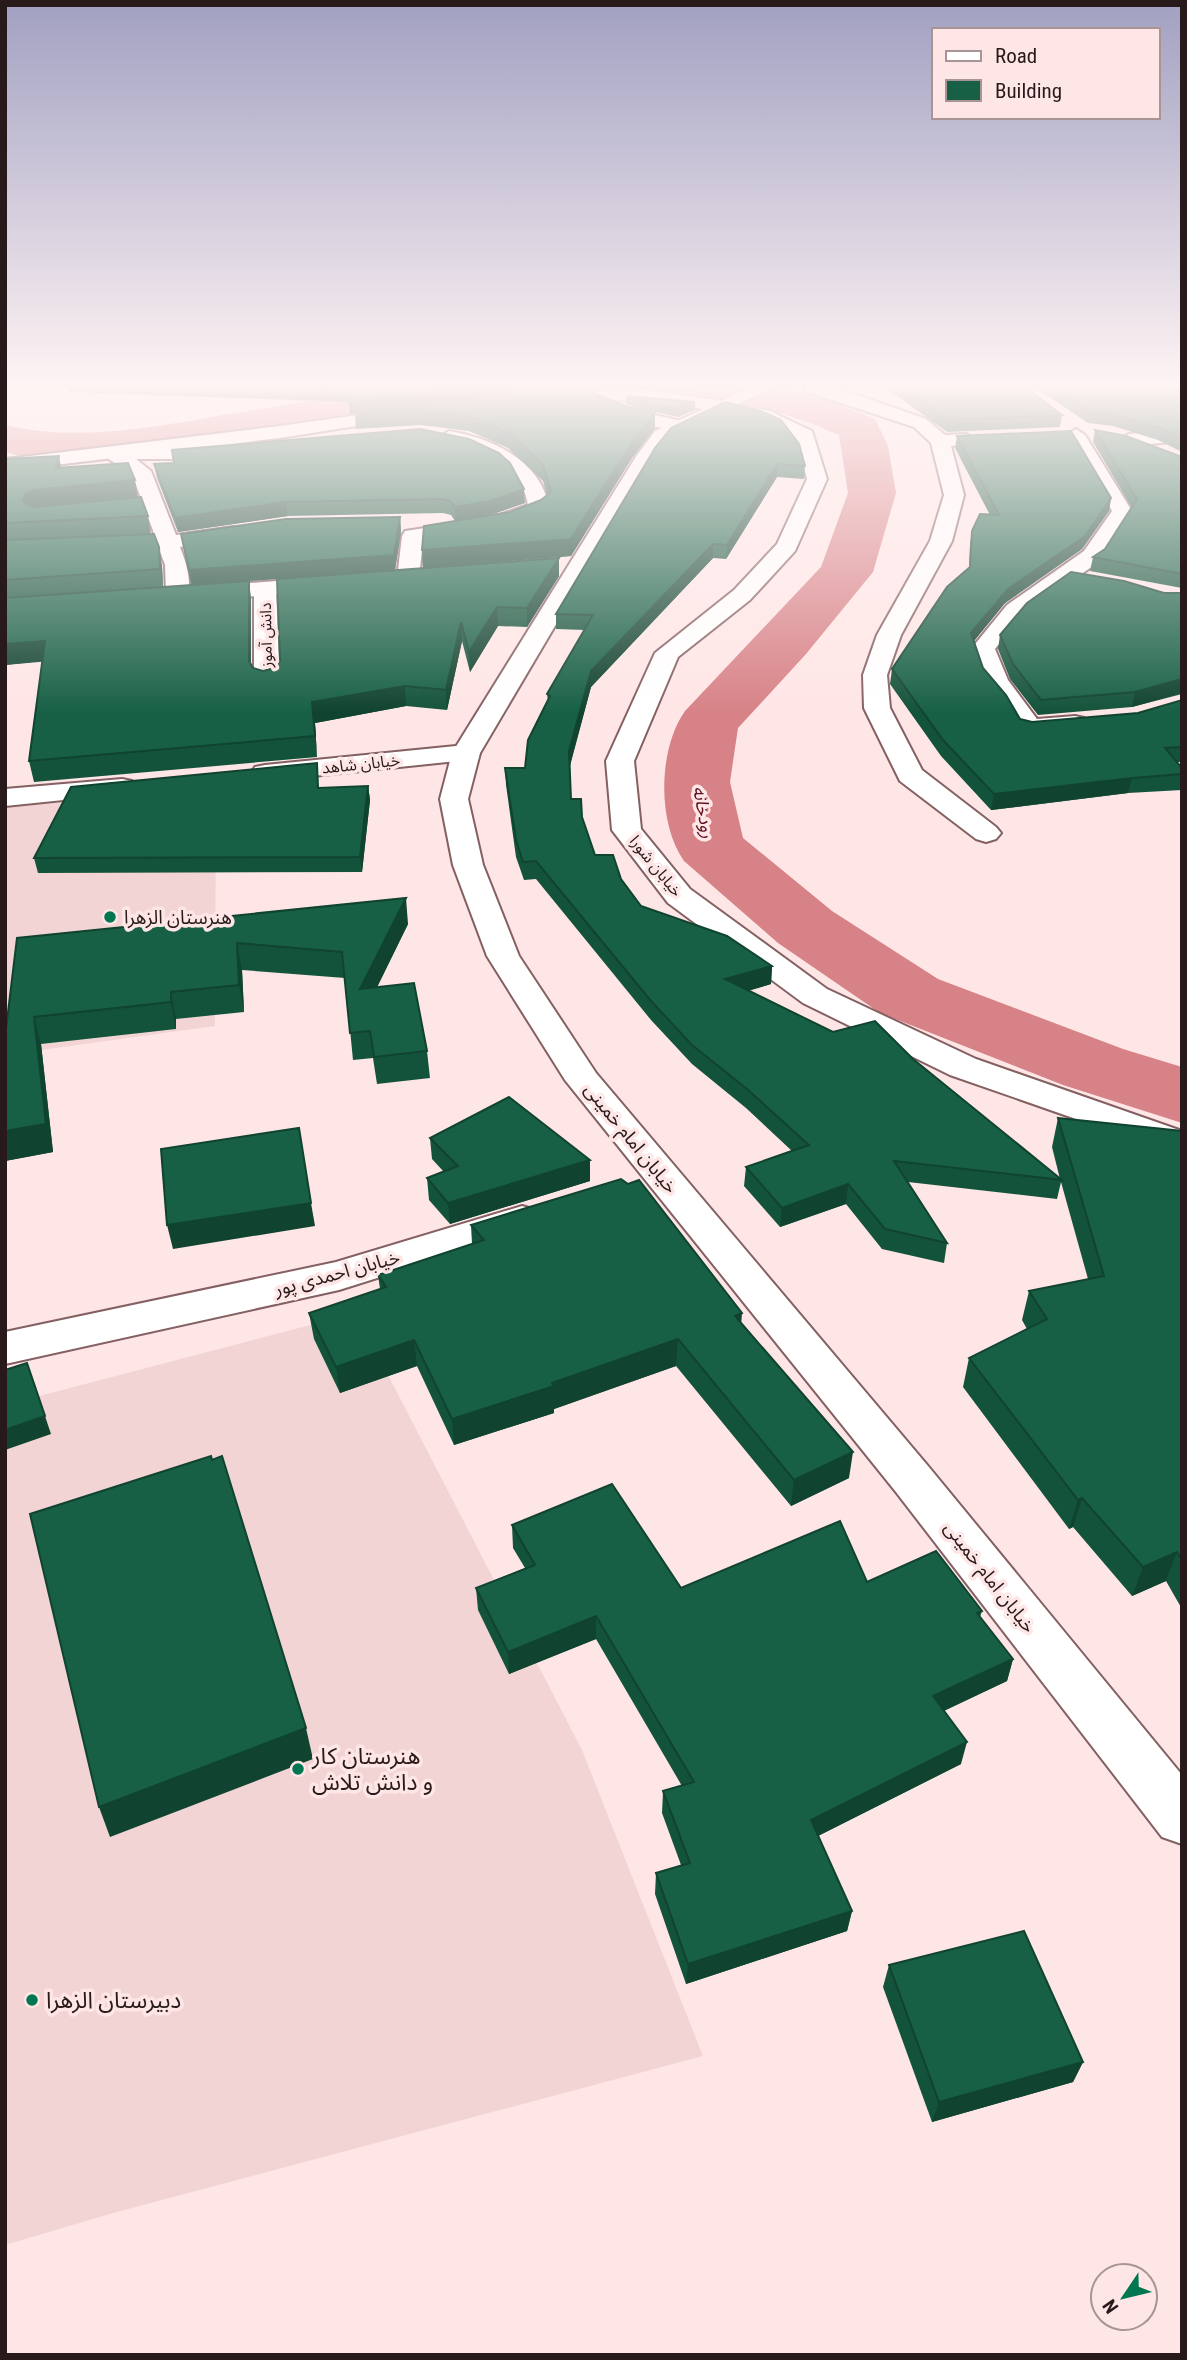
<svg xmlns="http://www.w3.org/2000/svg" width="1187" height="2360" font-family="'Roboto Condensed','Noto Sans Arabic',sans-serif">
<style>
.built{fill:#f2d4d5}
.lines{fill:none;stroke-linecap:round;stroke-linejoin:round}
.river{fill:#d78287;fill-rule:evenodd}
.street-casing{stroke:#846062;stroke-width:4}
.secondary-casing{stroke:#846062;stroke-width:4}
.street{fill:#fff;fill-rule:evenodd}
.secondary{fill:#fff;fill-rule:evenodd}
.wall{fill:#14533b;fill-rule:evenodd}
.shaded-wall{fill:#104330}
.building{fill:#176045;stroke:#104330;stroke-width:2}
.poi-dot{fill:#007651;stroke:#ffe6e6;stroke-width:2.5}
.labels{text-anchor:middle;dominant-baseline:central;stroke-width:7;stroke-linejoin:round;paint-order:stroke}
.far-street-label{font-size:16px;fill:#281a1b;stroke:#ffe6e6}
.far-water-label{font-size:18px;font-style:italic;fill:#5c0f1d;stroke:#ffe6e6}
.poi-label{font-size:19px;fill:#281a1b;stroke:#ffe6e6;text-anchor:start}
.street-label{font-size:19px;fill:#281a1b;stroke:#ffe6e6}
.near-poi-label{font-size:23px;fill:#281a1b;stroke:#ffe6e6;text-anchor:start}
</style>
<rect width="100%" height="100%" fill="#ffe6e6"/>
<g class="built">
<path d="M216 791 215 1026 5 1055V807Z"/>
<path d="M356 1313 582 1750 703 2056 113 2213 5 2245V1405Z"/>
</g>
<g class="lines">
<g class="river">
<path d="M437 382H571L566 391 551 394 501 397C417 411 332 423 248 437 170 450 84 474 5 452V425C85 444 168 424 247 411 310 401 374 392 437 382Z"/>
<path d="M632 382H762L825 399 875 419 888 446 896 493 873 572 806 654 738 728 730 782 743 838 832 911 938 979 1123 1049 1182 1067V1123L1063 1085 880 1013 778 943 684 861C657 823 658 749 685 711L821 567 848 493 839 435C797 416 754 404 708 399 684 396 660 396 637 391Z"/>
</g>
<defs>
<g id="street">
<path d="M802 382H820L926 419 945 435 966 434 975 440 973 444 951 446 964 495 952 541 901 635 887 675 890 708 922 770 996 827 1001 833 996 839 986 842 976 839 900 781 864 708 863 675 877 635 930 541 944 495 931 443 914 427 805 391Z"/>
<path d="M606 399 637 411 686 422 689 426 680 431C656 426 614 424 597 404L600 400Z"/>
<path d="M735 404 770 411 812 431 827 479 795 551 750 600 678 657 634 761 641 829 690 889 827 989 976 1059 1182 1131V1156L950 1075 803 1003 668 903 612 830 606 761 655 653 734 590 777 544 807 479 796 438 759 419 729 413 726 409 729 405Z"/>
<path d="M1076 429 1085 435 1132 511 1100 561 1023 615 995 649 1008 680 1037 719 1075 716 1084 718 1088 724 1084 730C1065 734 1039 737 1020 733L1006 709 983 682 971 649 1007 605 1084 551 1112 511 1067 435Z"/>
<path d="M1182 429V441L1129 446 1120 440 1129 434Z"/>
<path d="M449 431C492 438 542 461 549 508 535 527 448 538 423 541L419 578 416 583H400L397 578 402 536 405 531 491 518 528 505C522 464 477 450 442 441L440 437Z"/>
<path d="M225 442 232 444 234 448 232 452 178 459H136L151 471 176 535 233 527 240 529 244 533 240 537 233 539 180 547C186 562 194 586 185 600H169L166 595 165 565 159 549 5 556V544L155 536 132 474 107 458 104 454 107 450Z"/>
<path d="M265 582 273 584 276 589 280 681 276 686 267 689 258 686 254 681V589L257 584Z"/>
<path d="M466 745 476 747 480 753 476 759 265 781 255 779 251 773 255 767 265 765Z"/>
<path d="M122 779 132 781 136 787 132 793 5 806V789Z"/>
<path d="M522 1206 536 1210 542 1219 536 1228 339 1290 5 1364V1332L336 1262Z"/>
</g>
<g id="secondary">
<path d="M760 382H783L669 439 653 460 480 753 468 799 483 865 519 956 596 1073 928 1466 1182 1775V1844L1162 1837 896 1492 565 1080 487 956 453 865 440 799 452 753 637 455 655 431 704 409 649 400 550 402 541 397 550 392 649 390 721 401Z"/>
<path d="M407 408 413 409 416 413 413 417 280 438 5 471V459L280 426Z"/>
<path d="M328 577 336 579 339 584 336 589 199 601 191 599 188 594 191 589 199 587Z"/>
</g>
</defs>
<use href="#street" class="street-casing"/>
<use href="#secondary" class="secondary-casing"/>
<use href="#street" class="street"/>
<use href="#secondary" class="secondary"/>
</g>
<g class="wall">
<path d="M67 382H707L687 392 622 386 519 390 350 414 349 402 69 392Z"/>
<path d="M878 382H1018L1062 415 1060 427 947 432Z"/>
<path d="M1027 382H1182V452L1158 440 1113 426 1088 423Z"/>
<path d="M509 393 624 406 655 413V428L632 458 571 556 423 568 422 550 455 521 451 515 443 513 288 516 178 532 157 478 154 464 525 503 493 514 510 512 541 500 547 495 543 481 508 448 469 431 421 425 356 429 355 414Z"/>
<path d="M626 396 695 410 678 417 638 408 626 404Z"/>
<path d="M1095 430 1182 457V588L1090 571 1093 557 1105 549 1132 508 1093 442Z"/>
<path d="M957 436 1111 498 1109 511 1082 549 1005 603 974 641 983 668 1020 719 1032 722 1138 713 1182 700V762H1177L1182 768V790L1128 793 991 810 941 756 890 684 892 669 969 568 970 544 972 531 990 515 955 448Z"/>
<path d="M655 448 805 466 804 479 777 477 726 559 713 558 591 687 570 766 571 799 582 817 595 855 621 879 641 906 772 966 771 984 748 991 833 1032 913 1059 1060 1179 1052 1147 1058 1118 1182 1131V1609L1166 1581 1132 1596 1073 1527 1069 1529 963 1387 969 1358 1027 1329 1022 1320 1029 1291 1088 1279 1061 1182 1057 1199 908 1182 947 1243 944 1263 882 1249 846 1204 780 1227 744 1186 746 1167 792 1151 746 1108 692 1064 651 1020 536 879 524 880 516 857 506 785 505 768H525L548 701 547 694 585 630 556 629V614Z"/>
<path d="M5 459 61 467 138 498 148 516 151 534 162 566 163 587 191 585 181 534 400 517 401 532 395 570 559 558V576L527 627 498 626 470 672 462 641 447 710 406 706 315 723 317 757 34 782 29 761 42 661 5 665ZM277 579 280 661 274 668 263 671 253 668 251 665V600L249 581Z"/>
<path d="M1164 593H1182V694L1132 707 1038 715 1010 679 998 649 1000 635Z"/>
<path d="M368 786 370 800 362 872 38 873 34 858 319 788Z"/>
<path d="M408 924 377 987 427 1051 430 1078 377 1084 373 1058 353 1060 345 978 242 970 244 1012 176 1019V1029L41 1044 53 1152 5 1161V1037L17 938Z"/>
<path d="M430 1138 590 1181 450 1224 429 1200 427 1178 444 1172 432 1159Z"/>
<path d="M471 1225 741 1324 849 1478 791 1506 676 1366 554 1409V1413L454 1445 417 1366 340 1393 314 1339 309 1313 380 1289 378 1275 472 1244Z"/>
<path d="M512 1525 681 1588 867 1582 982 1611 980 1617 1013 1659 1007 1681 944 1711 961 1764 818 1836 852 1911 847 1931 686 1984 655 1894 656 1873 681 1865 662 1813 663 1791 682 1786 596 1639 509 1674 478 1610 476 1588 525 1568 513 1548Z"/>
<path d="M889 1965 1083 2062 1073 2082 932 2122 883 1987Z"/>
</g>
<g class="shaded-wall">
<path d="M498 382H519V390L350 414 349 403Z"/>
<path d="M687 382H707L687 392Z"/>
<path d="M695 402V410L678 417V409Z"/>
<path d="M655 413V428L632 458 571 556 423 568 422 550 571 539 632 442Z"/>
<path d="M59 456 62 473 56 468Z"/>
<path d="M777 464V477L726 559 727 545Z"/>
<path d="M135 480 138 498 30 510 23 500 26 493 35 490Z"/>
<path d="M524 489 525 503 490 515 455 522V507Z"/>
<path d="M1111 498 1109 511 1082 549 1005 603 969 647 971 633 1008 589Z"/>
<path d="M286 502 288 516 178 532 175 518Z"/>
<path d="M400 517 401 532 395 570 192 585 189 570Z"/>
<path d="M713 544V558L591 687 569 768V751L591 671Z"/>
<path d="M159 547 162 566 163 587 160 569Z"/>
<path d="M559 558V576L527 627V608Z"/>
<path d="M249 581 251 600V681L249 661Z"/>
<path d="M497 607 498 626 470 672 469 652Z"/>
<path d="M461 622 462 641 447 710 446 690Z"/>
<path d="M45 641 50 661 5 665V644Z"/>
<path d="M1182 679 1181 693 1132 707 1135 692Z"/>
<path d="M405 686 406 706 315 723 317 757 312 702Z"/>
<path d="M1132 778 1128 793 991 810 994 794Z"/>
<path d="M368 786 370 800 362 872 360 857Z"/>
<path d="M406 898 408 924 363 1016 360 989Z"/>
<path d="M237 943 242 970 244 1012 239 985Z"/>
<path d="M772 966 771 984 723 998 725 979Z"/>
<path d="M171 992 176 1019V1029L171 1002Z"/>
<path d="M34 1017 41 1044 53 1152 5 1161V1131Z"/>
<path d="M590 1160V1181L450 1224 448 1203Z"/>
<path d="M848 1184 846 1204 780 1227 782 1208Z"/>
<path d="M311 1203 315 1226 173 1249 167 1225Z"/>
<path d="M742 1313 740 1339 735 1316Z"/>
<path d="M678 1339 676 1366 554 1409V1413L454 1445 452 1419Z"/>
<path d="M414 1340 417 1366 340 1393 336 1367Z"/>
<path d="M45 1416 51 1434 5 1450V1430Z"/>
<path d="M853 1452 849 1478 791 1506 794 1480Z"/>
<path d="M1082 1498 1073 1527 1069 1529 1078 1500Z"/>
<path d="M1177 1552 1166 1581 1132 1596 1143 1567Z"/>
<path d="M596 1616V1639L509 1674 508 1652Z"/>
<path d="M1013 1659 1007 1681 928 1718 933 1696Z"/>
<path d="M306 1728 313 1759 110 1837 99 1807Z"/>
<path d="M967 1742 961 1764 808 1841 811 1820Z"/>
<path d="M852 1911 847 1931 686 1984 688 1964Z"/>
<path d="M1083 2062 1073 2082 932 2122 939 2102Z"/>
</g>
<g class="building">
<path d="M97 382H498L349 403V391Z"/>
<path d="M895 382H1018L1062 415 948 420Z"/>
<path d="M1047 382H1182V438L1160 428 1115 415 1090 411Z"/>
<path d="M583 388 624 406 655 413 632 442 571 539 422 550 424 526 510 512 541 500 551 492 543 465 508 432 469 416 420 410 355 414 509 393Z"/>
<path d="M626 396 695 402 678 409 638 401Z"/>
<path d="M725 402 761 411 781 420 799 444 805 466 777 464 727 545 713 544 591 671 569 751 571 799H581L582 817 595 855H613L621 879 641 906 727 936 772 966 725 979 833 1032 875 1021 913 1059 1062 1180 894 1161 947 1243 885 1229 848 1184 782 1208 746 1167 809 1145 747 1089 692 1045 651 1001 536 861 523 862 516 840 505 768H525L528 740 550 696 547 694 593 615 556 614 655 448 671 428Z"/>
<path d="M420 429 469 439 499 453 510 463 524 489 490 501 455 507 450 501 442 499 286 502 175 518 154 464 174 463 172 450Z"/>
<path d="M1095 430 1126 436 1182 457V574L1093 557 1105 549 1137 499Z"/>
<path d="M1071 431 1111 498 1085 536 1008 589 971 633 983 668 1006 695 1020 719 1032 722 1138 713 1182 700V747L1165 748 1182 768V774L1132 778 994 794 943 740 892 669 947 587 970 567 972 531 980 514 999 515 957 436Z"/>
<path d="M59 456 56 468 128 463 135 480 35 490 26 493 23 500 27 505 35 507 141 497 148 516 5 523V459Z"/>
<path d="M400 517 394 555 189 570 181 534 286 519Z"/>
<path d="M154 534 159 547 160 569 5 580V540Z"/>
<path d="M559 558 527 608 497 607 469 652 461 622 446 690 405 686 312 702 315 736 29 761 45 641 5 644V598L249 581V661L253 668 263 671 274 668 280 661 277 579Z"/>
<path d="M1071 572 1124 581 1164 593H1182V679L1135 692 1041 700 1013 664 1000 635 1027 603Z"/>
<path d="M317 763 318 788 368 786 360 857 34 858 71 787Z"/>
<path d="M406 898 360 989 414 983 427 1051 374 1057 370 1031 350 1033 342 952 237 943 239 985 171 992V1002L34 1017 46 1124 5 1131V1037L17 938Z"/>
<path d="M509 1097 590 1160 448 1203 427 1178 458 1166 430 1138Z"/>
<path d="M1058 1118 1182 1131V1560L1177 1552 1143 1567 1082 1498 1078 1500 969 1358 1047 1319 1029 1291 1104 1276Z"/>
<path d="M299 1128 311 1203 167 1225 161 1149Z"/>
<path d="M621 1179 628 1184 639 1180 742 1313 735 1316 853 1452 794 1480 678 1339 552 1383 554 1386 452 1419 414 1340 336 1367 309 1313 386 1287 378 1275 484 1240 471 1225Z"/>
<path d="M27 1363 45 1416 5 1430V1370Z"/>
<path d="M211 1456 212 1460 222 1456 306 1728 99 1807 30 1514Z"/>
<path d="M612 1484 681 1588 840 1521 867 1582 936 1551 982 1611 977 1613 1013 1659 933 1696 967 1742 811 1820 852 1911 688 1964 656 1873 690 1863 663 1791 694 1782 596 1616 508 1652 476 1588 535 1565 512 1525Z"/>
<path d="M1024 1931 1083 2062 939 2102 889 1965Z"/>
</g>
<linearGradient id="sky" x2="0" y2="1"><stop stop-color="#a1a0c1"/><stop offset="0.54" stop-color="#fff4f4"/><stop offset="1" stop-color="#fff4f4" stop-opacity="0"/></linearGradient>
<rect width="1187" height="713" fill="url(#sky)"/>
<g class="poi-dot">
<circle cx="110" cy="917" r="7"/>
<circle cx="298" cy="1769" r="7"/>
<circle cx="32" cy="2000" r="7"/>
</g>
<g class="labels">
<g class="far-street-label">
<text transform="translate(266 635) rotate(-91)">دانش آموز</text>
<text transform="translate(361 764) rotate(-6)">خیابان شاهد</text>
<text transform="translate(656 866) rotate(51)">خیابان شورا</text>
</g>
<g class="far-water-label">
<text transform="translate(704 812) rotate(80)">رودخانه</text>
</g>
<g class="poi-label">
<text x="124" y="917">هنرستان الزهرا</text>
</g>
<g class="street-label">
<text transform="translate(631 1138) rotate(51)">خیابان امام خمینی</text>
<text transform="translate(337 1273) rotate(-15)">خیابان احمدی پور</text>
<text transform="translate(990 1577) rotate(52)">خیابان امام خمینی</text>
</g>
<g class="near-poi-label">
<text x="312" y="1756">هنرستان کار<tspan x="312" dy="26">و دانش تلاش</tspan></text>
<text x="46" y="2000">دبیرستان الزهرا</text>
</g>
</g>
<rect width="1187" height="2360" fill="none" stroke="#281a1b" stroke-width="14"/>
<rect x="932" y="28" width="228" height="91" fill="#ffe6e6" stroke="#a99495" stroke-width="2"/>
<rect x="946" y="51" width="35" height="10" fill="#ffffff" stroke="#a99495" stroke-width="2"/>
<text x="995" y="63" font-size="21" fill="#281a1b">Road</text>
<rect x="946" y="80" width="35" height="21" fill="#176045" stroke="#a99495" stroke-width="2"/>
<text x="995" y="98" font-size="21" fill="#281a1b">Building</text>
<g transform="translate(1124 2297) rotate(235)"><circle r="33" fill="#ffe6e6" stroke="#a99495" stroke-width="2"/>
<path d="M0-5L12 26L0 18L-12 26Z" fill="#007651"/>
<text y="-10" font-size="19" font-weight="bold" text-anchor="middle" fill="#281a1b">N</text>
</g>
</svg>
